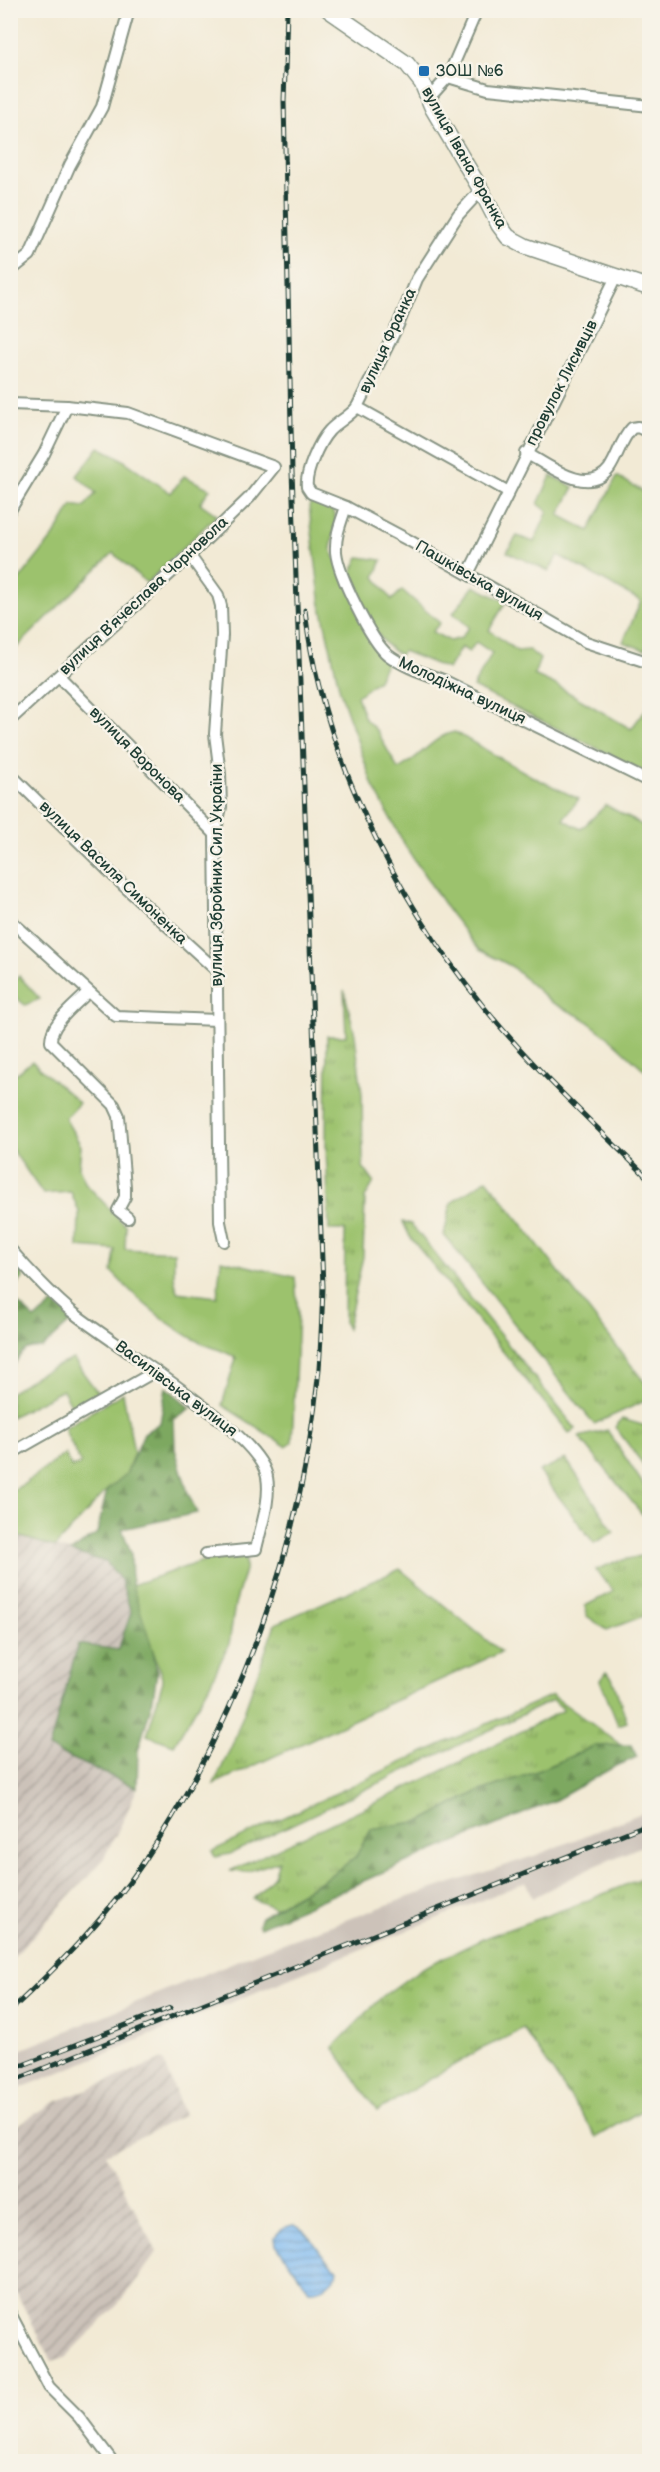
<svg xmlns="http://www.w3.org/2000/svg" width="660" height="2472" font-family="'Balsamiq Sans',sans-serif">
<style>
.industrial{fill:url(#industrial-furrows)}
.railway{fill:#ccc2b9}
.grass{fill:url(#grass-tufts);stroke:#5e8050;stroke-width:1.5}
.forest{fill:url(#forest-firs);stroke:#4e724a;stroke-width:1.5}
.garden{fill:#9cc26d;stroke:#5e8050;stroke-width:1.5}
.water{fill:url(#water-rules);stroke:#507c93;stroke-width:1.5}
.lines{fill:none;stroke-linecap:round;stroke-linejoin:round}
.minor-casing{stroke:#889484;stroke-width:14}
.secondary-casing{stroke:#889484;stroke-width:18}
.minor{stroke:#fff;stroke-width:10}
.secondary{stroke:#fff;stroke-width:15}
.rail-casing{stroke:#1f3d34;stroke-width:5}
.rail{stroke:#f7f3e8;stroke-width:3;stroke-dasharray:9;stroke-linecap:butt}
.poi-dot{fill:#1f6fb2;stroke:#f7f3e8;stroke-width:2}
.labels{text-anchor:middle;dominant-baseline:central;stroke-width:5;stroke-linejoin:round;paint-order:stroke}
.poi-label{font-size:16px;fill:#1f3d34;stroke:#f7f3e8;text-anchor:start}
.street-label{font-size:16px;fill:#1f3d34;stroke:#f7f3e8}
</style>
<defs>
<pattern id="industrial-furrows" width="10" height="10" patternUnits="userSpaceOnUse" patternTransform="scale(1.5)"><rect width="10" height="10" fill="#ccc2b9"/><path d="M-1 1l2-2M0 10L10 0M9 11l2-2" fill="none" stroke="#a59f97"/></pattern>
<pattern id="grass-tufts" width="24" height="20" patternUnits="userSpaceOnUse" patternTransform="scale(1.5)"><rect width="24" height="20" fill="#9cc26d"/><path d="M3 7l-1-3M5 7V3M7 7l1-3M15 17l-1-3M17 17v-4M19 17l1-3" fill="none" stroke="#7f9f5a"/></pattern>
<pattern id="forest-firs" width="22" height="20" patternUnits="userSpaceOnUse" patternTransform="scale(1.5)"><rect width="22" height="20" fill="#7da860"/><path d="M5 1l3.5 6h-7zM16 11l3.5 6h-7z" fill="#668a50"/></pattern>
<pattern id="water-rules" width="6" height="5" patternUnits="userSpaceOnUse" patternTransform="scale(1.5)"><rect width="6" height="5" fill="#80bbf2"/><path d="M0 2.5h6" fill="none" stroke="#6899c5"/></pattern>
</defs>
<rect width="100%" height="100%" fill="#f7f3e8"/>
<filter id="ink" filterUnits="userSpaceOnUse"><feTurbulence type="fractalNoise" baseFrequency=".0167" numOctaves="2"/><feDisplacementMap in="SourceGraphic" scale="12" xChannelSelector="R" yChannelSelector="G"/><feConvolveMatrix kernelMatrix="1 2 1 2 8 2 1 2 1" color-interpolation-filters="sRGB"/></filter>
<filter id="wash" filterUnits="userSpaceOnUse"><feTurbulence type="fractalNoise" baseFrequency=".008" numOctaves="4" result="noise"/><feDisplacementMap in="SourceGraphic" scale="24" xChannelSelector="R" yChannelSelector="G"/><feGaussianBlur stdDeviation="1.35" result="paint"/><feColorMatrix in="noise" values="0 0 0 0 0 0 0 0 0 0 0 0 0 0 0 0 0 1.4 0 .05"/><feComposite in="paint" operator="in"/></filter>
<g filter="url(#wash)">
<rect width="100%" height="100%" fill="#f2ead5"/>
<g class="industrial">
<path d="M11 1534 124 1567 133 1603 157 1672 153 1699 138 1751 137 1788 125 1817 102 1861 11 1960Z"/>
<path d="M163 2059 184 2115 106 2154 157 2252 122 2300 66 2357 52 2361 11 2283V2129L53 2103Z"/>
</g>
<path class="railway" d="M649 1810V1843L593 1867 532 1898 526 1882 11 2092V2054L263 1950 409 1897 537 1855Z"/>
<g class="grass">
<path d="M344 990 355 1035 362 1094 363 1167 374 1182 365 1198 363 1257 347 1329 344 1323 345 1230H329L326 1145 327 1036H346Z"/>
<path d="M487 1179 649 1388V1399L594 1424 444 1235 451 1203Z"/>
<path d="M403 1222 411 1224 576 1429 569 1433 410 1237Z"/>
<path d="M622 1419 649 1427V1472L615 1427Z"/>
<path d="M607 1430 649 1493V1514H642L579 1437Z"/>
<path d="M566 1459 614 1532 594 1543 539 1471Z"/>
<path d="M649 1554V1614L607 1630 587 1616 585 1606 614 1591 595 1570 615 1562Z"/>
<path d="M400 1569 501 1652 214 1784 233 1743 275 1624Z"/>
<path d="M606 1672 612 1678 627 1722 618 1725 600 1680Z"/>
<path d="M552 1695 621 1745 595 1746 530 1774 475 1793 422 1821 371 1829 355 1858 320 1882 275 1908 253 1899 274 1876 279 1861 246 1872 230 1871 432 1776 564 1710 553 1700 230 1854 215 1857 212 1851 422 1753Z"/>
<path d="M649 1875V2106L597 2137 524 2029 479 2050 377 2111 333 2047 383 1996 421 1969 487 1937 579 1904Z"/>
</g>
<g class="forest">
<path d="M16 1266 21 1270 23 1278 14 1288 12 1298 35 1319 54 1303 75 1318 42 1348C21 1346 21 1355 11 1370V1280L15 1274 14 1269Z"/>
<path d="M166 1387 191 1408 174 1419 175 1449 188 1493 197 1513 122 1529 131 1553 132 1585 151 1641 157 1672 153 1699 138 1751 137 1788 49 1748 78 1644 118 1650 131 1613 121 1580 106 1562 71 1552 97 1533 107 1490 126 1474 144 1433 160 1423Z"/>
<path d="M631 1745 637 1757 612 1768 554 1801 411 1860 260 1927 258 1924 261 1917 320 1882 355 1858 371 1829 422 1821 475 1793 530 1774 595 1746Z"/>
</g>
<g class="garden">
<path d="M99 447 117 456 171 493 184 476 210 489 200 503 217 515 147 583 113 553 11 653V590L54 536 72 505 84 507 96 493 77 476Z"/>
<path d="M551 476 574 487 559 515 589 531 617 476 649 495 650 638 645 650 623 642 641 601 558 555 549 571 507 552 517 536 534 542 548 511 538 504Z"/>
<path d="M311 502H323L332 509 336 520 331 549 387 661 378 680 357 696 365 719 377 731 398 769C420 759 432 736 455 732L533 777 579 799 563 819 581 829 606 805 649 829V1074L613 1041 583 1018 551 1002 511 966 479 950 450 913 407 849 373 786 340 691 321 606 309 507Z"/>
<path d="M359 557 382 560 375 577 392 600 402 590 440 623 432 632 450 641 461 638 469 627 453 613 474 586 506 602 489 630 517 651 529 650 540 659 534 675 554 684 631 729 649 705V774L473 687 492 653 476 642 469 652 461 647 448 669 403 651 400 655C374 641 361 603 349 578Z"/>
<path d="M19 976 40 999 25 1005 14 996 11 999V985Z"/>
<path d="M32 1061C47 1077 63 1087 79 1103L65 1118 81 1146 79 1168 86 1184 126 1226 125 1249 174 1252V1276L177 1292 217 1297 221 1260 295 1277 298 1314 292 1442 286 1446 222 1405 236 1358C225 1351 213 1348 201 1343 168 1326 137 1299 112 1272L115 1250 78 1247 79 1212 71 1192 43 1194 11 1148V1068L16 1074Z"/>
<path d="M73 1359 101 1397 74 1410 63 1390 11 1417 10 1393 37 1375Z"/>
<path d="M123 1393 134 1452 126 1474 107 1490 55 1547 11 1534V1491L24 1484 65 1454 72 1468 81 1464 64 1428Z"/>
<path d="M246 1555 245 1570 235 1604 229 1644 209 1686 174 1745 147 1735 163 1681 132 1585 206 1560Z"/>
</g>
<path class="water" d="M293 2225C315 2232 318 2259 338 2269 336 2282 321 2291 309 2290L276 2244 275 2237C280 2230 284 2227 293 2225Z"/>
</g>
<g filter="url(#ink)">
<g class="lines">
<defs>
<g id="minor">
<path d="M448 77 488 89 650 106"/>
<path d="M430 97 448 77 477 10"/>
<path d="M481 190 458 215 417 279 398 325 357 407C349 417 337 422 329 431 319 442 305 473 307 487L311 493 346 507 410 541 586 642 650 663"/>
<path d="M10 271 30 255 70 165 102 107 129 10"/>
<path d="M10 404 67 406 128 413 274 467 250 497 185 560 10 720"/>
<path d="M357 407 507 491"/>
<path d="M526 453C548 465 588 497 609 469 618 456 621 439 632 428L638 427 650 433"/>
<path d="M346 507C341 522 335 536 336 552 338 574 371 641 388 655 404 667 424 673 443 680L650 782"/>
<path d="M10 510 44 454 67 406"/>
<path d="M190 556 218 595 221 606 222 635 215 734 220 774 221 807 215 834 220 1222 224 1241"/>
<path d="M468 574 617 275"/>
<path d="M59 676 215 834"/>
<path d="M10 774 123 885 216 970"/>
<path d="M10 920 116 1016 217 1020"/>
<path d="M88 992C76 1005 50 1023 51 1042L114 1105 119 1116 125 1187V1197L118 1210 128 1218"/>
<path d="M10 1249C29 1271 49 1292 71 1311 110 1343 261 1433 267 1477 271 1500 261 1526 256 1549L206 1554"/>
<path d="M10 1454 154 1372"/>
<path d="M10 2313 49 2387 79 2417 113 2462"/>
</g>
<path id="secondary" d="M329 10 407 64 422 83 433 109 481 190 499 225 508 237 525 246 650 288"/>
</defs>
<use href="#minor" class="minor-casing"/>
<use href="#secondary" class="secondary-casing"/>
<use href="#minor" class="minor"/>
<use href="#secondary" class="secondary"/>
<defs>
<g id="rail">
<path d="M305 610C321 751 395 897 483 1006 533 1068 593 1123 650 1180"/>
<path d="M10 2011C58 1966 106 1918 143 1863 240 1720 303 1541 319 1369 321 1342 322 1314 323 1287L292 472 284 101 287 10"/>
<path d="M10 2070 170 2008"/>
<path d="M10 2082 650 1823"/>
</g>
</defs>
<use href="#rail" class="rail-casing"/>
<use href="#rail" class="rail"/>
</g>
</g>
<rect class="poi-dot" x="418" y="65" width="12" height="12" rx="3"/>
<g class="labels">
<g class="poi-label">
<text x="436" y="71">ЗОШ №6</text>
</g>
<g class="street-label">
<text transform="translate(464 158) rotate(61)">вулиця Івана Франка</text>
<text transform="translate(388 341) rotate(-65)">вулиця Франка</text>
<text transform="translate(562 383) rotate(-63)">провулок Лисивців</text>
<text transform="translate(479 581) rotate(30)">Пашківська вулиця</text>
<text transform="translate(144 596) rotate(-43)">вулиця Вʼячеслава Чорновола</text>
<text transform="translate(462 691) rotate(25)">Молодіжна вулиця</text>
<text transform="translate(137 755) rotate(45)">вулиця Воронова</text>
<text transform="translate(113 873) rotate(44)">вулиця Василя Симоненка</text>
<text transform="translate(217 875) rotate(-90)">вулиця Збройних Сил України</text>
<text transform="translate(176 1389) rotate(37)">Василівська вулиця</text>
</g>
</g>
<rect width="660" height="2472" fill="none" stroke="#f7f3e8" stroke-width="36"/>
</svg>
